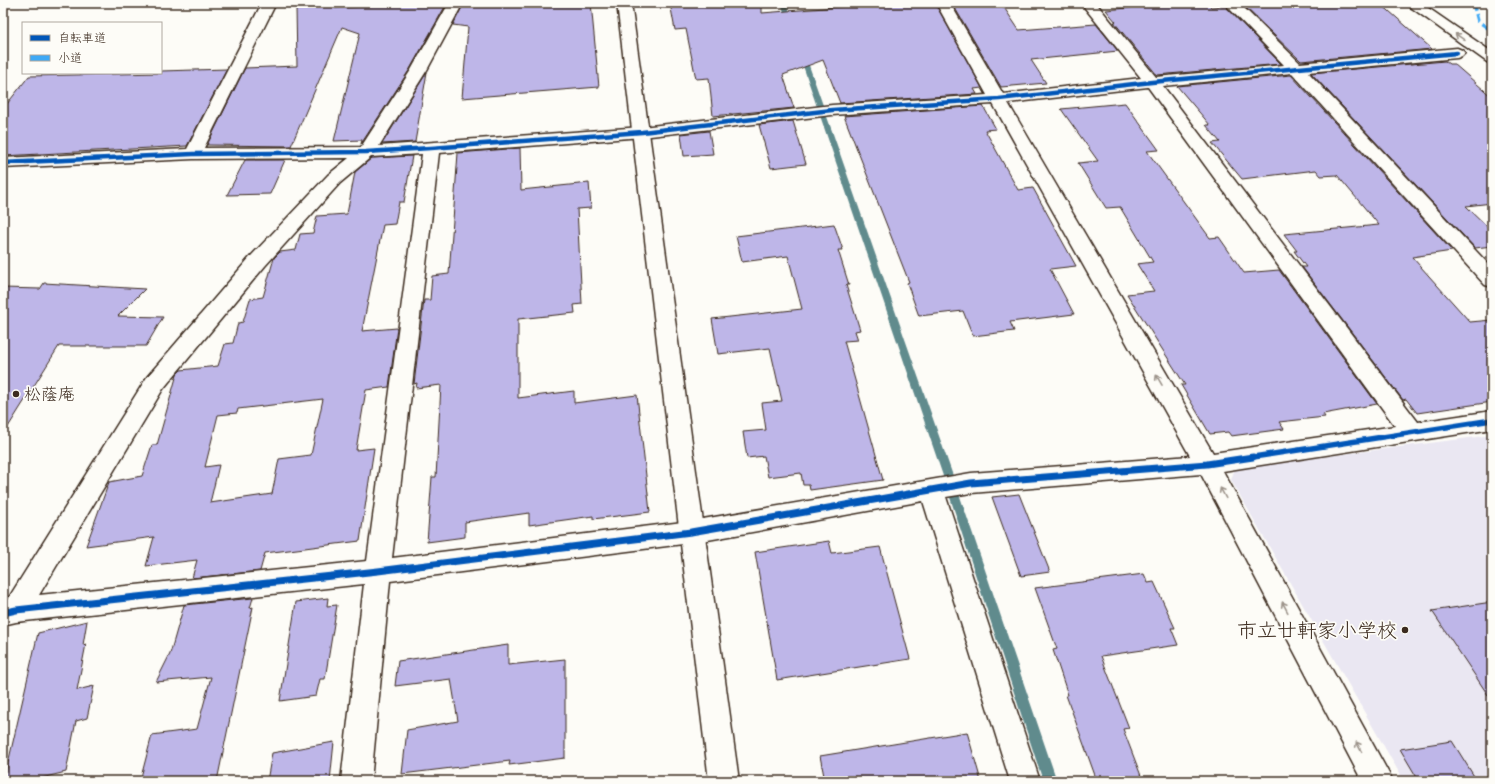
<svg xmlns="http://www.w3.org/2000/svg" width="1495" height="784" font-family="Caveat,'Klee One',sans-serif">
<style>
.built{fill:#eae7f2}
.lines{fill:none;stroke-linecap:round;stroke-linejoin:round}
.stream{fill:#618b8d;fill-rule:evenodd}
.building{fill:#beb6e8;stroke:#3b2a1e;fill-rule:evenodd}
.minor-casing{stroke:#3b2a1e;stroke-width:3}
.tertiary-casing{stroke:#3b2a1e;stroke-width:3}
.minor{fill:#fdfcf7;fill-rule:evenodd}
.tertiary{fill:#fdfcf7;fill-rule:evenodd}
.quiet{stroke:#3fa9f5;stroke-width:3.5;stroke-dasharray:8 3.5;stroke-linecap:butt}
.cycleway-far2-casing{stroke:#fdfcf7;stroke-width:6}
.cycleway-far1-casing{stroke:#fdfcf7;stroke-width:8}
.cycleway-casing{stroke:#fdfcf7;stroke-width:10}
.cycleway-far2{stroke:#0057b8;stroke-width:4.5}
.cycleway-far1{stroke:#0057b8;stroke-width:5.5}
.cycleway{stroke:#0057b8;stroke-width:7}
.oneway{stroke:#9c938a}
.poi-dot{fill:#3b2a1e;stroke:#fdfcf7;stroke-width:1.5}
.labels{text-anchor:middle;dominant-baseline:central;stroke-width:3.5;stroke-linejoin:round;paint-order:stroke}
.poi-label{font-size:17px;fill:#3b2a1e;stroke:#fdfcf7;text-anchor:start}
.near-poi-label{font-size:20px;fill:#3b2a1e;stroke:#fdfcf7;text-anchor:end}
</style>
<rect width="100%" height="100%" fill="#fdfcf7"/>
<filter id="ink" filterUnits="userSpaceOnUse"><feTurbulence type="fractalNoise" baseFrequency=".025" numOctaves="2"/><feDisplacementMap in="SourceGraphic" scale="8" xChannelSelector="R" yChannelSelector="G"/><feConvolveMatrix kernelMatrix="1 2 1 2 8 2 1 2 1" color-interpolation-filters="sRGB"/></filter>
<g filter="url(#ink)">
<path class="built" d="M1492 435V781H1404L1231 480 1235 468Z"/>
<g class="lines">
<g class="stream">
<path d="M781 3H787L794 24 793 25 788 24Z"/>
<path d="M800 53 805 54 952 473 1057 781H1043L942 473 799 54Z"/>
</g>
</g>
<g class="building">
<path d="M412 3H447L410 69 361 144 362 140 334 141 360 33 342 27 291 146 207 145 245 68 297 66 296 7 336 6 335 8Z"/>
<path d="M464 3H591L599 87 462 98 468 27 453 25Z"/>
<path d="M670 3H762V13L887 3H935L982 88 974 89 977 94 840 103 823 60 783 75 794 108 713 116 709 78 696 79 686 29 675 30Z"/>
<path d="M952 3H1001L1019 30 1096 24 1118 51 1031 60 1046 83 1001 87Z"/>
<path d="M1182 3H1207L1211 7 1225 6 1281 64 1157 75 1114 22H1116L1106 10Z"/>
<path d="M1254 3H1380L1432 49 1301 61 1242 4Z"/>
<path d="M1445 61 1449 64H1454L1492 97V203L1466 206 1492 231V246L1475 248 1311 73Z"/>
<path d="M227 69 187 146 3 156V109L29 76 161 73V71Z"/>
<path d="M427 72 415 142 382 144Z"/>
<path d="M1291 75 1452 251 1412 257 1470 322 1492 320V402L1417 413 1406 399 1403 400 1302 267H1306L1294 251H1297L1284 234 1379 225 1337 175 1321 176 1316 170 1242 179 1212 143 1220 142 1206 125H1210L1177 86Z"/>
<path d="M1125 103 1159 150 1147 151 1210 238 1219 237 1244 273 1279 270 1377 404 1323 414 1325 417 1279 422 1284 429 1231 436 1228 432 1210 434 1181 385H1185L1127 294 1154 291 1137 264 1153 262 1120 207 1106 208 1078 163 1098 161 1061 109Z"/>
<path d="M983 106 996 129 985 130 1018 190 1033 188 1076 266 1050 269 1074 314 1010 322 1014 331 973 336 963 311 919 316 907 283 909 282 844 116Z"/>
<path d="M793 121 806 164 771 168 759 125Z"/>
<path d="M709 131 713 154 684 156 681 134Z"/>
<path d="M520 148 521 190 589 183 591 208 577 209 582 304 574 305 575 313 518 319V398L574 391V403L637 395 650 512 593 519V516L529 525V513L465 522V537L427 542 432 477H436L441 385 416 388 417 383 414 384 424 300H430L432 276 449 274 458 153Z"/>
<path d="M412 156 404 202H399L395 224 383 225 362 331 397 328 389 387 366 390 356 450 374 448 360 541 265 553 260 571 192 578 197 560 146 566 154 537 86 546 109 482 142 476 152 445H157L177 374 181 370 218 366 225 344 233 343 238 323 243 322 250 299 263 297 274 258 280 252 296 250 300 234 313 233 317 216 347 214 355 172 372 158ZM323 399 311 455 279 459 272 494 210 503 219 465 205 467 218 415 237 413 238 409Z"/>
<path d="M245 160H285L270 194 227 195Z"/>
<path d="M834 224 843 250H838L849 285H846L860 330 855 331 858 340 844 341 883 480 810 490 809 485H803L801 473 768 477 764 456 747 458 743 432 766 430 762 403 782 401 770 348 718 354 712 319 802 309 788 256 742 262 736 236Z"/>
<path d="M44 283 145 289 118 316 163 317 146 346H59L3 435V288L40 289Z"/>
<path d="M1019 494 1050 572 1021 576 992 497Z"/>
<path d="M829 541 832 553 880 547 910 659 777 680 755 552Z"/>
<path d="M1144 574 1148 583 1154 582 1175 628H1171L1178 645 1101 656 1129 728 1123 729 1143 781H1097L1066 695H1068L1053 650 1057 649 1035 588Z"/>
<path d="M253 598 250 608 253 607 217 781H140L152 735 197 729 211 677 156 682 170 654 184 605Z"/>
<path d="M328 598 327 606 337 605 325 679H320L316 696 280 701 296 602Z"/>
<path d="M1492 602V701L1432 611Z"/>
<path d="M87 621 83 645 86 644 77 690 94 686 87 718 76 721 66 772 29 781H4L38 633Z"/>
<path d="M508 645V665L565 659V758L509 765 510 761 402 774 407 730 458 721 451 679 395 686 398 661Z"/>
<path d="M967 732 981 781H825L820 756Z"/>
<path d="M1452 741 1477 781H1419L1400 749Z"/>
<path d="M334 742 330 781H267L272 753Z"/>
</g>
<g class="lines">
<defs>
<g id="minor">
<path d="M262 3H276L204 148 361 147 411 70 449 3H463L427 70 379 146 642 127 832 105 987 95 936 3H950L1003 94 1141 78 1081 3H1096L1156 77 1284 65 1224 3H1239L1300 63 1457 48 1462 50 1465 53 1462 56 1457 58 1308 72 1492 268V287L1485 285 1292 73 1163 86 1418 422 1492 411V429L1223 471 1393 781H1362L1201 474 971 493 946 497 1040 781H1010L923 501 691 543 390 581 371 781H341L364 584 16 622 3 625V601L8 599 147 377 251 256 328 175 349 158 193 159 3 168V158L187 149ZM1148 87 1395 426 1213 453 1008 103ZM993 104 1190 456 971 473 691 521 392 558 439 153 642 137 832 115ZM422 154 367 561 39 595 163 389 265 266 340 183 371 157Z"/>
<path d="M1405 3H1421L1492 52V64L1487 62Z"/>
</g>
<path id="tertiary" d="M617 3H631L739 781H709Z"/>
</defs>
<use href="#minor" class="minor-casing"/>
<use href="#tertiary" class="tertiary-casing"/>
<use href="#minor" class="minor"/>
<use href="#tertiary" class="tertiary"/>
<g class="quiet">
<path d="M1473 3 1478 21 1492 31"/>
<path d="M1475 3 1492 5"/>
</g>
<defs>
<path id="cycleway-far2" d="M3 163 193 154 366 152 431 148 642 132 832 110 999 99 1152 82 1457 53"/>
<path id="cycleway-far1" d="M1247 458 1492 420"/>
<path id="cycleway" d="M3 613 16 610 378 571 691 532 971 483 1207 464 1253 457"/>
</defs>
<use href="#cycleway-far2" class="cycleway-far2-casing"/>
<use href="#cycleway-far1" class="cycleway-far1-casing"/>
<use href="#cycleway" class="cycleway-casing"/>
<use href="#cycleway-far2" class="cycleway-far2"/>
<use href="#cycleway-far1" class="cycleway-far1"/>
<use href="#cycleway" class="cycleway"/>
</g>
<defs><path id="oneway-shaft" d="M-6 0H5M1.5-3L5.5 0L1.5 3" fill="none" stroke-width="1.6" stroke-linecap="round" stroke-linejoin="round"/></defs>
<g class="oneway">
<use href="#oneway-shaft" transform="translate(1460 37) rotate(-145)"/>
<use href="#oneway-shaft" transform="translate(1159 380) rotate(-120)"/>
<use href="#oneway-shaft" transform="translate(1223 493) rotate(-118)"/>
<use href="#oneway-shaft" transform="translate(1285 607) rotate(-118)"/>
<use href="#oneway-shaft" transform="translate(1359 747) rotate(-118)"/>
</g>
</g>
<g class="poi-dot">
<circle cx="16" cy="394" r="4"/>
<circle cx="1405" cy="630" r="4"/>
</g>
<g class="labels">
<g class="poi-label">
<text x="24" y="394">松蔭庵</text>
</g>
<g class="near-poi-label">
<text x="1397" y="630">市立廿軒家小学校</text>
</g>
</g>
<rect width="1495" height="784" fill="none" stroke="#fdfcf7" stroke-width="16"/>
<rect x="8" y="8" width="1479" height="768" fill="none" stroke="#3b2a1e" stroke-width="1.5" filter="url(#ink)"/>
<rect x="22" y="22" width="140" height="52" fill="#fdfcf7" stroke="#afa8a0"/>
<rect x="30" y="35" width="20" height="6" fill="#0057b8" stroke="#afa8a0"/>
<text x="58" y="42" font-size="12" fill="#3b2a1e">自転車道</text>
<rect x="30" y="55" width="20" height="6" fill="#3fa9f5" stroke="#afa8a0"/>
<text x="58" y="62" font-size="12" fill="#3b2a1e">小道</text>
</svg>
